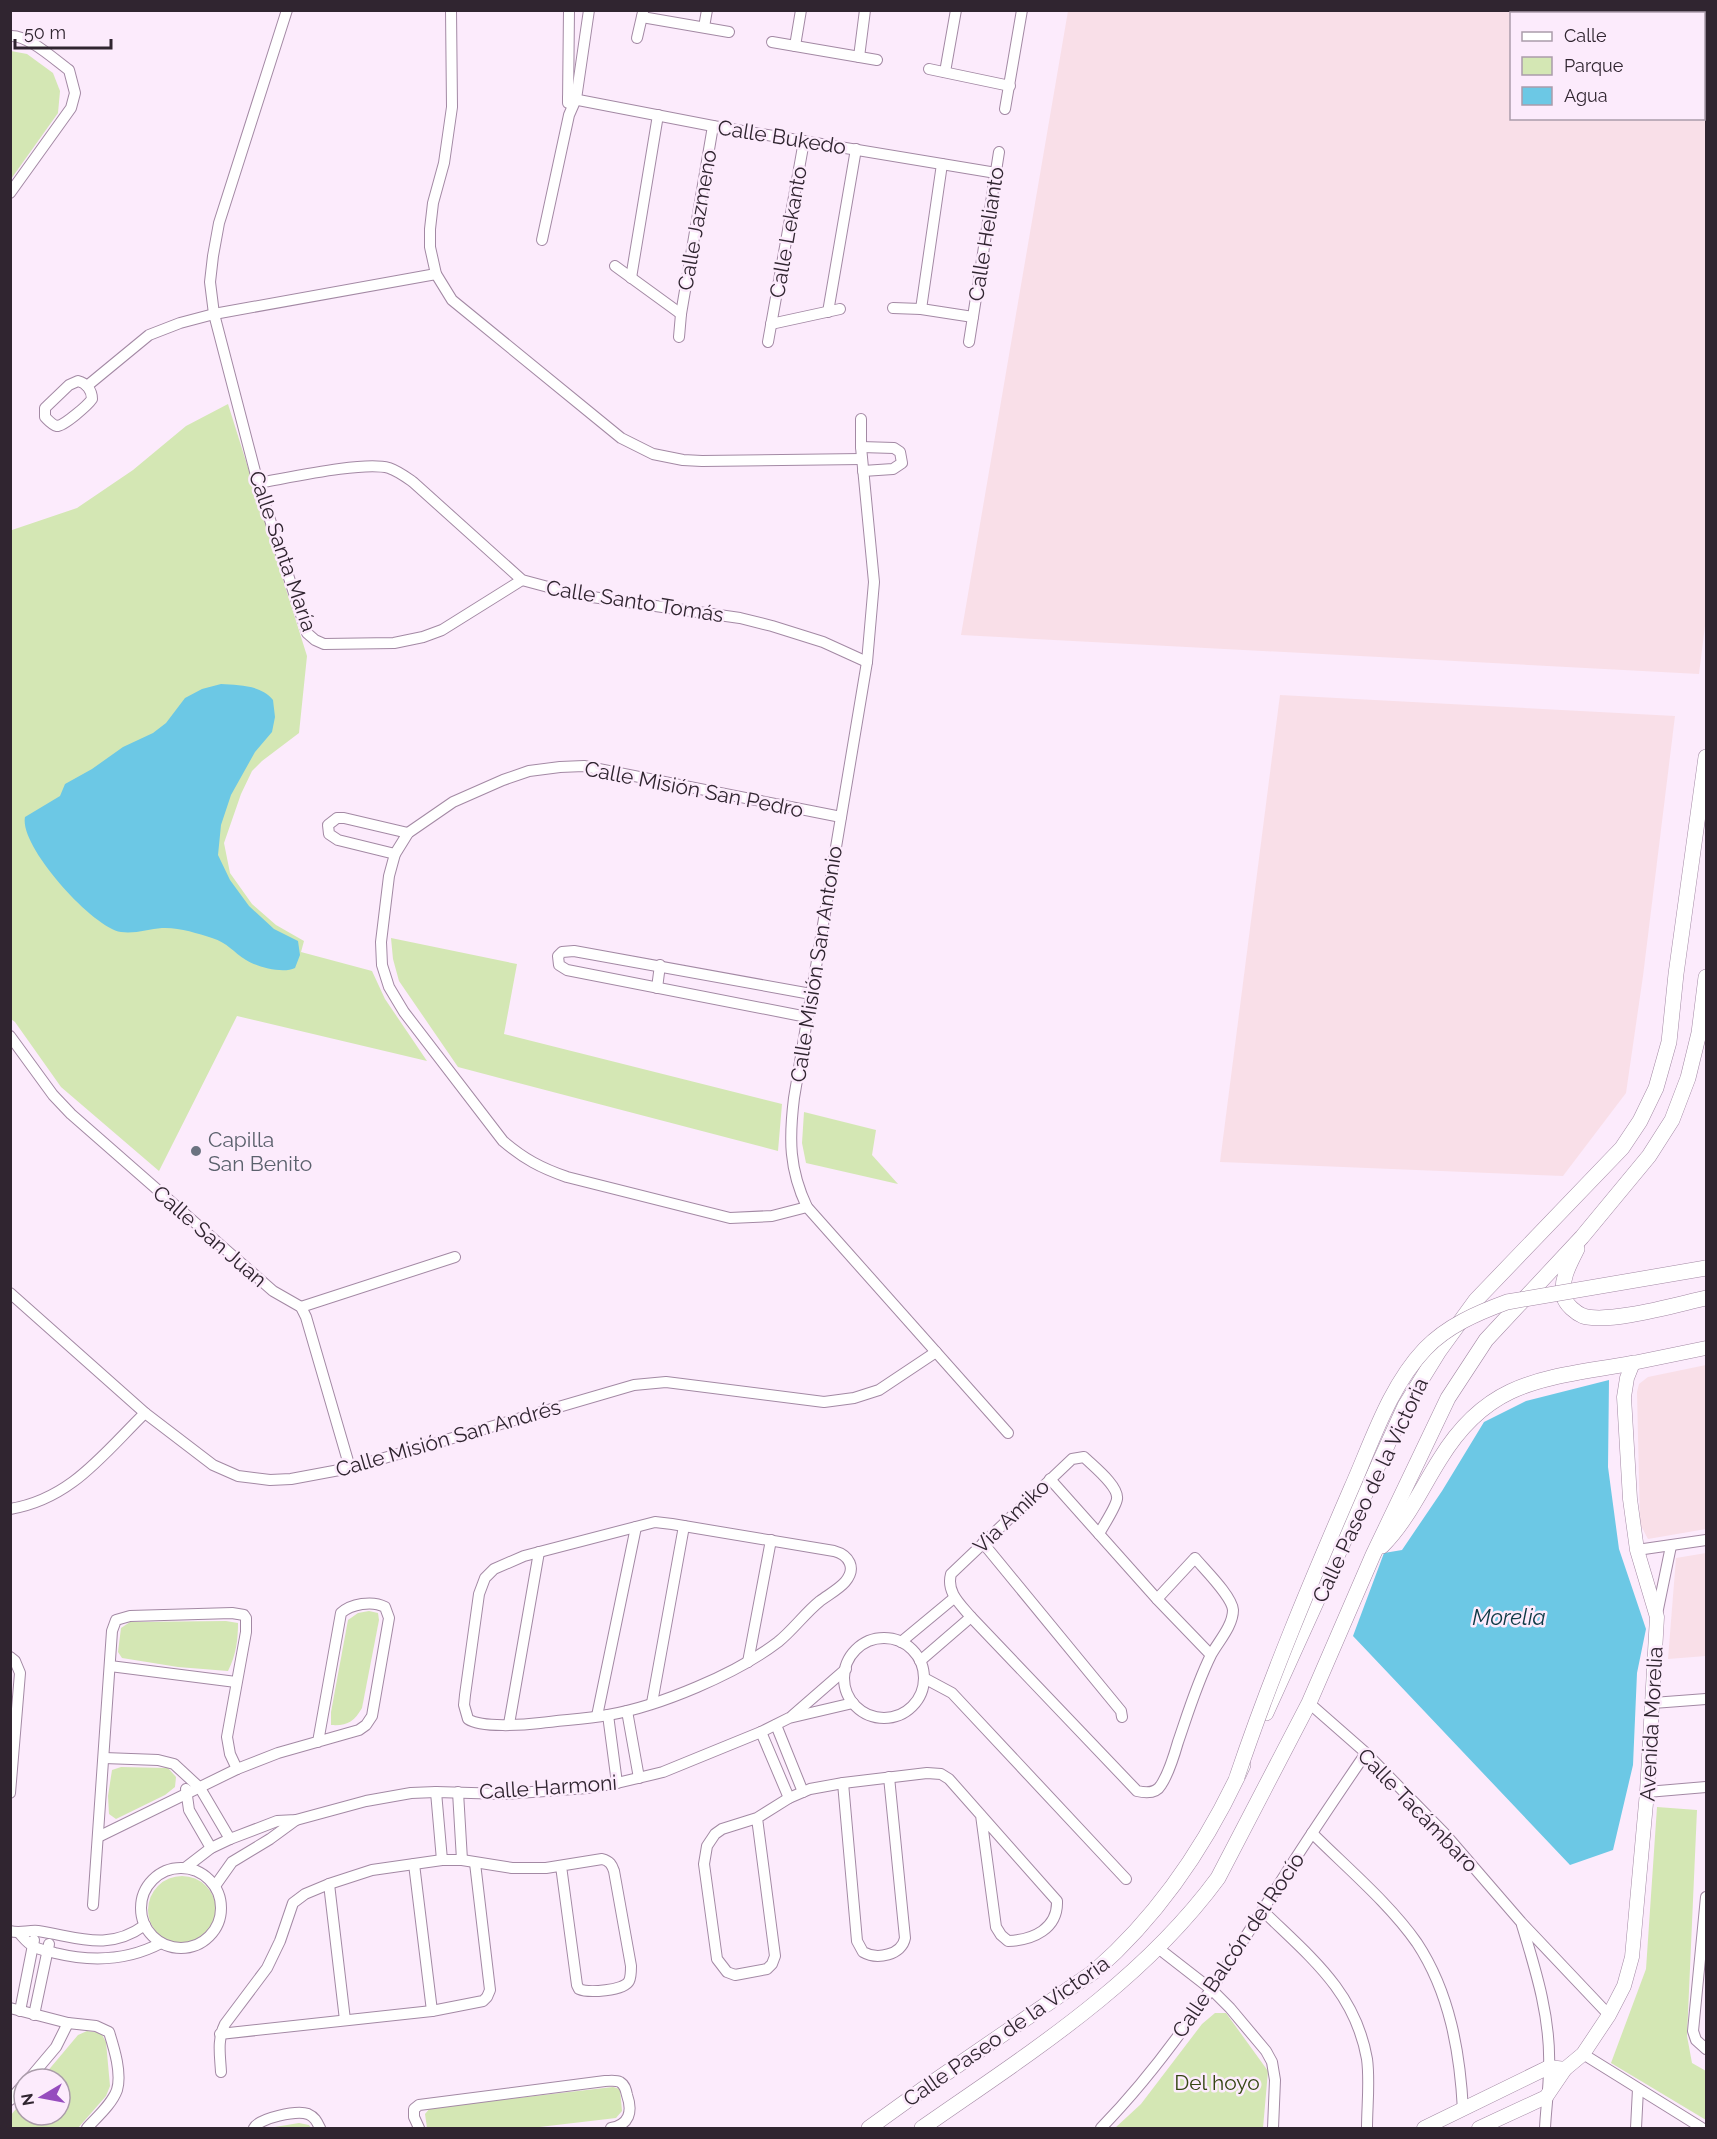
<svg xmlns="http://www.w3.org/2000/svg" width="1717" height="2139" font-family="Raleway,sans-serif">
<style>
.industrial{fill:#f9dfe8;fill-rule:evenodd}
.green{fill:#d4e7b4}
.water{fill:#6cc8e5}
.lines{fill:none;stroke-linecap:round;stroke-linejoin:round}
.minor-casing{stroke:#a389a4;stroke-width:12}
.secondary-casing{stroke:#a389a4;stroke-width:15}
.primary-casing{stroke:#a389a4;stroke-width:16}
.minor{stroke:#fff;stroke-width:10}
.secondary{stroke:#fff;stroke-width:14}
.primary{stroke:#fff;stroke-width:15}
.primary-bridge-casing{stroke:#a389a4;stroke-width:16;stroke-linecap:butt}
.primary-bridge{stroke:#fff;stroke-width:15}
.worship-dot{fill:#6b7280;stroke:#fcebfc;stroke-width:2}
.labels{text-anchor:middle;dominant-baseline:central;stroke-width:5;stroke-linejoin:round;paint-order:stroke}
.street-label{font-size:21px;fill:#302530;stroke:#fcebfc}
.worship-label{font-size:21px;fill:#5b616d;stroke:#fcebfc;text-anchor:start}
.park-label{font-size:21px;fill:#364614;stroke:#fcebfc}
.water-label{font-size:22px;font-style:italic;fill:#0d3945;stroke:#fcebfc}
</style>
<rect width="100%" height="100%" fill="#fcebfc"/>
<g class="industrial">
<path d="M1068 11H1706V618L1699 674 961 635ZM1512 14H1704V118H1512Z"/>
<path d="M1280 695 1675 716 1643 976 1626 1093 1563 1176 1220 1162Z"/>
<path d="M1706 1365V1529L1648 1539 1640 1524 1637 1392 1639 1384 1648 1377Z"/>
<path d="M1706 1553V1656L1668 1659 1676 1558Z"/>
</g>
<g class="green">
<path d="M11 51 27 54 53 73 60 91 58 113 11 179Z"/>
<path d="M228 404 307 656 299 733 262 761 252 771 241 794 224 843 230 873 252 904 276 925 304 941 301 952 372 971 385 999 427 1061 237 1016 159 1171 61 1087 15 1022 11 1019 10 537 12 530 77 508 133 470 186 426Z"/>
<path d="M391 938 517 964 504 1034 782 1104 778 1151 458 1067 399 981 393 959Z"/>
<path d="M804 1112 876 1130 872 1155 898 1184 806 1163 802 1143Z"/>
<path d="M369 1611 378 1613 379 1620 362 1708C354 1722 347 1726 331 1725V1712L348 1620 358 1613Z"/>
<path d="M226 1621 238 1623C238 1640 236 1655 228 1671L178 1667 122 1658 118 1652 121 1628 130 1622Z"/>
<path d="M121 1767 168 1768 176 1777 175 1787 165 1795 116 1819 109 1814 108 1796 112 1770Z"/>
<path d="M1657 1807 1697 1810 1687 2036 1692 2063 1706 2071V2120L1611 2063 1646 1969Z"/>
<circle cx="182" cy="1910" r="34"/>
<path d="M1215 2013H1226L1268 2071 1263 2128H1115L1141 2104 1202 2024Z"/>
<path d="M87 2031 101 2033 106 2042 110 2086 106 2096 78 2128H11V2115L24 2099V2115H60V2079H41L78 2035Z"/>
<path d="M613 2087 620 2089 622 2111 616 2118 531 2128H427L425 2114 430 2108Z"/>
<path d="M299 2123 309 2125 311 2128H269Z"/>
</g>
<g class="water">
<path d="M221 684C239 685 261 685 273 700L275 717 272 732 255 752 231 795 221 825 218 855 230 880 249 906 274 929 298 941 300 955 295 968C283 974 257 967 246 960 233 952 228 943 212 938 197 933 178 927 162 928 149 929 135 934 121 932 92 927 19 846 25 817L60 796 65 784 92 769 123 747 153 733 166 723 185 698 202 689Z"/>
<path d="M1609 1380 1608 1467 1619 1549 1646 1629 1637 1673 1633 1765 1613 1850 1570 1865 1353 1636 1384 1553 1402 1550 1442 1491 1484 1422 1526 1401Z"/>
</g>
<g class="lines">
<defs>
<g id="minor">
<path d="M287 10 219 223 213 256 210 282 214 314 258 483 307 633 315 640 324 644 394 643 423 637 442 630 522 580"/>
<path d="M451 10 452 107 444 163 433 203 430 229V247L436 274 452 300 621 438 653 454 683 460 702 461 862 459"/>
<path d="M642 17 729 32"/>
<path d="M704 27 707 10"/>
<path d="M10 36C27 34 55 60 69 70L75 93 71 108 10 193"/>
<path d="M637 38 643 12"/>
<path d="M772 42 877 60"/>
<path d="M795 46 801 10"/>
<path d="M859 57 865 10"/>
<path d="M929 69 1010 86"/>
<path d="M945 72 956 10"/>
<path d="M568 98 713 126 996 173"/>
<path d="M568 103 569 10"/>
<path d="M1005 109 1022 10"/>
<path d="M542 240 569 115 576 99 589 10"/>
<path d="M615 266 681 314"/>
<path d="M631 278 658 115"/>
<path d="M893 308 921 309 973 317"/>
<path d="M921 309 942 164"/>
<path d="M828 312 856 149"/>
<path d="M771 324 840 309"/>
<path d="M679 337 681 314 713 126"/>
<path d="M768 342 804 141"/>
<path d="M969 342 999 152"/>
<path d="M78 381C86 383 92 390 92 399 88 405 64 426 57 426 52 425 48 420 45 417V408L69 385Z"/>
<path d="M87 386 149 335 180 323 214 314 436 274"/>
<path d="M861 419V447L874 582 867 662 794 1098C789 1139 789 1169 807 1207L1008 1433"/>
<path d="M861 447 894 448 900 452 902 463 893 469 863 471"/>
<path d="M258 483C288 478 363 461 389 468 398 471 406 477 413 482L522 580 578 595 740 618 772 626 823 642 867 662"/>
<path d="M395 854 338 840 329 834 328 825 337 818H344L408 833"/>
<path d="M657 988 660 965"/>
<path d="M807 1017 567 970 559 965 558 956 562 952 574 951 811 994"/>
<path d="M10 1036 53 1095 71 1114 273 1291 301 1307 306 1317 350 1468"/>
<path d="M807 1207 772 1216 730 1218 567 1177C541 1168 524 1159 503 1141L404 1012 389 987 382 965 381 942 389 876 395 854 408 833 453 802 503 780 529 771 560 767 584 766 841 817"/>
<path d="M10 1293 145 1413 213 1465 238 1476 270 1480 291 1479 350 1468 634 1385 666 1382 824 1402 854 1398 879 1390 936 1352"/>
<path d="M301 1307 455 1257"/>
<path d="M1050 1479 1157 1599"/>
<path d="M10 1509C71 1499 103 1454 145 1413"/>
<path d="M655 1522 672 1524 834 1551C849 1555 857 1568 845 1582 839 1589 828 1595 820 1601 805 1613 793 1630 778 1642 736 1674 660 1706 608 1715 585 1719 562 1720 540 1723 524 1725 481 1728 468 1719L464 1705 465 1695 479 1594 485 1578 494 1569 524 1556Z"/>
<path d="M1099 1534C1103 1526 1116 1507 1117 1499 1119 1486 1093 1466 1084 1457L1072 1459 951 1574C946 1592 960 1604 971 1617L1137 1791C1146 1793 1156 1794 1161 1785 1169 1773 1174 1756 1178 1742 1188 1713 1197 1683 1211 1655 1218 1642 1233 1626 1233 1610 1232 1596 1204 1569 1195 1558L1157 1599 1211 1655"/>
<path d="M983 1543 1121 1711 1122 1717"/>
<path d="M1637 1550 1706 1540"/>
<path d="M1657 1614 1671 1546"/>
<circle cx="884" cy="1678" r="40"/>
<path d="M901 1642 954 1598"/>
<path d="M10 1657 15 1661 20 1673 10 1793"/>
<path d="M920 1661 971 1617"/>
<path d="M748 1662 771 1540"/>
<path d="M110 1666 236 1682"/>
<path d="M924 1678 952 1693 1126 1879"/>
<path d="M652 1703 684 1526"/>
<path d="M1309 1703 1366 1753 1445 1834 1521 1922 1609 2015"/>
<path d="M1653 1703 1706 1699"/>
<path d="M627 1711 639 1778"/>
<path d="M608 1715 617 1783"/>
<path d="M597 1716 636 1527"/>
<path d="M792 1716 846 1669"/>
<path d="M509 1724 539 1552"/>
<path d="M776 1725 803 1792"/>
<path d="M761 1732 789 1798"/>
<path d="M104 1758 158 1760 174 1764 200 1788 230 1839"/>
<path d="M843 1783 857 1941 863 1952C877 1960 902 1955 905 1938L889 1777"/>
<path d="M186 1789 189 1810 211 1848"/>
<path d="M436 1792 442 1860"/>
<path d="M458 1792 462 1860"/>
<path d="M1647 1792 1706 1787"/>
<path d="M757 1818 775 1956 772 1964 767 1969 735 1975 727 1972 717 1959 704 1864 707 1846 715 1834 722 1829 757 1818 789 1798 810 1789 843 1783 927 1773 941 1774 949 1779 1057 1901C1058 1929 1033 1940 1008 1941L1001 1935 996 1927 981 1815"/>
<path d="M1312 1833C1346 1867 1390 1904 1417 1943 1450 1993 1460 2053 1463 2110"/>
<path d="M98 1837 237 1769 278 1753 359 1730 366 1725 372 1716 389 1618 385 1607C372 1600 351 1604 341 1613L318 1742"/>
<path d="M414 1864 432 2011 483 2001 487 1997 490 1990 475 1863"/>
<circle cx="181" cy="1908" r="40"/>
<path d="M185 1868 211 1848 230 1839 277 1821 296 1820 366 1801 411 1793 436 1792 506 1794 587 1788 617 1783 663 1772 761 1732 789 1718 853 1703"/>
<path d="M329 1884 345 2020"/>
<path d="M215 1886 232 1862 270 1839 296 1820"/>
<path d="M1706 1897 1693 2031 1696 2040 1706 2049"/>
<path d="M93 1905 112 1631 116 1620 130 1616 232 1613 244 1615 246 1618V1632L227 1737 230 1754 237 1769"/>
<path d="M1263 1911C1310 1957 1355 1991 1367 2059 1370 2081 1367 2106 1367 2128"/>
<path d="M1522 1925C1536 1971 1551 2019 1549 2068 1549 2088 1546 2108 1545 2128"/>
<path d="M10 1931C20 1934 28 1930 38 1931 78 1937 108 1952 145 1925"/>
<path d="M19 1933C23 1937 27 1943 33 1946 39 1950 48 1951 55 1953 92 1962 127 1961 161 1943"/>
<path d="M1158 1948 1212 1990 1230 2008 1266 2051 1272 2062 1275 2080 1273 2128"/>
<path d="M10 2008 68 2023 96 2026 109 2032C114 2048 122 2073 117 2090 112 2104 97 2117 87 2128"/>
<path d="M20 2011 34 1940"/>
<path d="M34 2015 49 1944"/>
<path d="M220 2034 432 2011"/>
<path d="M1583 2054 1702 2128"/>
<path d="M221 2072C220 2054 217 2040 225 2024L267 1968 280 1941 293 1903 305 1894 329 1884 372 1870 442 1860H462L512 1868H546L602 1859C610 1861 612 1865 614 1871L631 1966C631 1971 631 1977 629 1981 624 1991 588 1993 579 1989L577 1985 561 1866"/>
<path d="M29 2079 56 2047 68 2023"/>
<path d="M10 2100 24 2084"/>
<path d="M254 2128C259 2118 297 2110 308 2114 315 2117 317 2122 320 2128"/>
<path d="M419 2128 414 2117V2109L419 2105 605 2081C610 2081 616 2080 620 2082 625 2085 626 2090 627 2095 633 2112 629 2125 611 2128"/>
<path d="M1101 2128C1176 2051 1232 1958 1290 1867 1315 1828 1340 1791 1366 1753"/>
<path d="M1636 2128 1638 2089"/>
</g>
<g id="secondary">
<path d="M1424 2128 1549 2067 1565 2069"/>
<path d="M1479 2128 1546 2097 1565 2069 1583 2054 1609 2015 1624 1986 1632 1957 1647 1792 1657 1617 1637 1550 1630 1499 1624 1397 1627 1378 1633 1363 1706 1348"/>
</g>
<g id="primary">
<path d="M1577 1249C1570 1263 1560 1280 1564 1297 1566 1305 1576 1313 1583 1316 1610 1324 1678 1304 1706 1298"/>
<path d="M1382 1546C1407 1521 1421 1489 1440 1459 1490 1377 1547 1379 1633 1363"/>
<path d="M1266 1713 1405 1406 1439 1351 1476 1300 1622 1148 1640 1121 1656 1088 1669 1042 1676 974 1706 757"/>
<path d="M869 2128 926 2087 1095 1971C1160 1914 1207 1844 1243 1765"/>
<path d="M922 2128C1028 2054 1140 1984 1218 1878L1309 1703 1373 1555 1448 1398 1486 1340 1582 1237 1649 1156 1672 1120 1688 1078 1699 1033 1706 977"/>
</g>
</defs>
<use href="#minor" class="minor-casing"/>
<use href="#secondary" class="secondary-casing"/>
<use href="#primary" class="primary-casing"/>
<use href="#minor" class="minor"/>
<use href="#secondary" class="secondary"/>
<use href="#primary" class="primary"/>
<defs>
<path id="primary-bridge" d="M1237 1777C1270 1679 1310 1584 1351 1489 1372 1442 1389 1387 1425 1349 1447 1326 1477 1313 1507 1302L1706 1268"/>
</defs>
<use href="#primary-bridge" class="primary-bridge-casing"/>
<use href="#primary-bridge" class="primary-bridge"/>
</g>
<circle class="worship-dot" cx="196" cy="1151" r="6"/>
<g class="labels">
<g class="street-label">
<text transform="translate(782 137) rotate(9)">Calle Bukedo</text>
<text transform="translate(697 220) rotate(-80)">Calle Jazmeno</text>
<text transform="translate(788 232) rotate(-80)">Calle Lekanto</text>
<text transform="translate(986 234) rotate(-81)">Calle Helianto</text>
<text transform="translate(283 551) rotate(71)">Calle Santa María</text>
<text transform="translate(635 601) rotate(9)">Calle Santo Tomás</text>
<text transform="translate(694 789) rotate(11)">Calle Misión San Pedro</text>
<text transform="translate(816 964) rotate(-81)">Calle Misión San Antonio</text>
<text transform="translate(210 1236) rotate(41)">Calle San Juan</text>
<text transform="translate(448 1438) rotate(-16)">Calle Misión San Andrés</text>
<text transform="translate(1370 1490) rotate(-65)">Calle Paseo de la Victoria</text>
<text transform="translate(1011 1516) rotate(-44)">Via Amiko</text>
<text transform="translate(1651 1724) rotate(-87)">Avenida Morelia</text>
<text transform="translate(548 1787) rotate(-4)">Calle Harmoni</text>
<text transform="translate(1418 1810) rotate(46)">Calle Tacámbaro</text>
<text transform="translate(1238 1945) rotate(-56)">Calle Balcón del Rocío</text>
<text transform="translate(1006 2031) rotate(-35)">Calle Paseo de la Victoria</text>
</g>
<g class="worship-label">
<text x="208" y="1139">Capilla<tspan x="208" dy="24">San Benito</tspan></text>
</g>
<g class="park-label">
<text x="1217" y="2082">Del hoyo</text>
</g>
<g class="water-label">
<text x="1509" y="1617">Morelia</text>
</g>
</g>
<rect width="1717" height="2139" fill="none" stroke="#302530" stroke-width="24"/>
<rect x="1510" y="12" width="195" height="108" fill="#fcebfc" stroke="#aa9caa" stroke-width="1.5"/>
<rect x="1522" y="32" width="30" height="9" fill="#ffffff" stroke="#aa9caa" stroke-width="1.5"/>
<text x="1564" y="42" font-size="18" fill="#302530">Calle</text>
<rect x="1522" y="57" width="30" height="18" fill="#d4e7b4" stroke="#aa9caa" stroke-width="1.5"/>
<text x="1564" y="72" font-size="18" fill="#302530">Parque</text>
<rect x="1522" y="87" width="30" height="18" fill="#6cc8e5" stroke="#aa9caa" stroke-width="1.5"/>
<text x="1564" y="102" font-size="18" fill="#302530">Agua</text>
<g transform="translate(42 2097) rotate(260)"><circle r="28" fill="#fcebfc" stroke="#aa9caa" stroke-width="1.5"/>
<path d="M0-4.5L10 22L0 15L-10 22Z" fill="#964cbe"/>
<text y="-9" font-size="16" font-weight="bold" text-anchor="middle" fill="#302530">N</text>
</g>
<path d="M15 39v9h96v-9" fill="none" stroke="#302530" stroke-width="3"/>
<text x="24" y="39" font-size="18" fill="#302530" stroke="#fcebfc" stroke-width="4.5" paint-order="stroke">50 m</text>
</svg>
